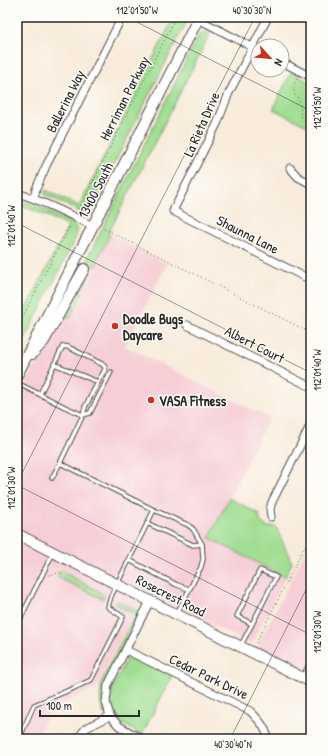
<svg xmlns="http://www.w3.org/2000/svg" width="328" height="756" font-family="'Patrick Hand',sans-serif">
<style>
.built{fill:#f6cfd6}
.green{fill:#a0de92;stroke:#66845e}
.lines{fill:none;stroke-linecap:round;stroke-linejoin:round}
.service-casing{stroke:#4a4845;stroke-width:5.5}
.minor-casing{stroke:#4a4845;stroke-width:9}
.secondary-casing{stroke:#4a4845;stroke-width:12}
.path{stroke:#4a4845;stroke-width:1;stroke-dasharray:1 3;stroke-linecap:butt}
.service{stroke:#fff;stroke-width:3.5}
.minor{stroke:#fff;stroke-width:7}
.secondary{stroke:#fff;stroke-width:10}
.ticks{fill:none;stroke:#2b2b2b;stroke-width:1;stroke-opacity:0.45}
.poi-dot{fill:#c8321e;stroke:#fdfcf7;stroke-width:1.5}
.labels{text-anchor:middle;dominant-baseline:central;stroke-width:3;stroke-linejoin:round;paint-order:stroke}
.street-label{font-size:14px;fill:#2b2b2b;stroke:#fdfcf7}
.poi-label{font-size:14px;font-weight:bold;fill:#2b2b2b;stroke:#fdfcf7;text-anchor:start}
.neatline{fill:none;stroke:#2b2b2b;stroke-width:1.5}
.ticks-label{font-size:10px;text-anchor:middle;fill:#2b2b2b}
</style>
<rect width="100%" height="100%" fill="#fdfcf7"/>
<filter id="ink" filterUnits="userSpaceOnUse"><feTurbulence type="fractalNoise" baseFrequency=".025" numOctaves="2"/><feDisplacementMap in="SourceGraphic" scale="8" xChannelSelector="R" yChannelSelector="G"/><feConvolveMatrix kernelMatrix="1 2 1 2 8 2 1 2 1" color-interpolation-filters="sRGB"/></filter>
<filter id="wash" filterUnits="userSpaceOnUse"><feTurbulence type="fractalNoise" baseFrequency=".012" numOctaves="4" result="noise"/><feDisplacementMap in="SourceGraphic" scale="16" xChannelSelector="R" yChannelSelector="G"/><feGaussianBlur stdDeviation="0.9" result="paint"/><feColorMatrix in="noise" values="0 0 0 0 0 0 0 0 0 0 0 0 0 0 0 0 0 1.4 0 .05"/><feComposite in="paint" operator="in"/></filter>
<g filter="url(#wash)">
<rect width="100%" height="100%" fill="#f8ebd9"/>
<g class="built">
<path d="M101 230 167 264 125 346 269 418 209 538 285 577 251 644 145 592 100 680 98 688 51 709 36 739H17V402Z"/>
<path d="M307 548 311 550V674L257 647Z"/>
</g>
<g class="green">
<path d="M174 17H189L90 211 83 213 44 194 46 190 79 206Z"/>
<path d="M201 33H207L210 34 108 234 110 235 96 262 98 263 96 267 88 263V257L198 37Z"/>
<path d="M291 72 311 83V128L273 109Z"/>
<path d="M17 200 25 202 46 210 73 224 78 231 74 241 17 355V326L68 227C53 217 34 210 17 205Z"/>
<path d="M83 275 86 277 87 280 81 292 83 293 70 318 62 314Z"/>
<path d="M229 498 259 514 260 521 267 527H276L292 563 285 577 209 538Z"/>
<path d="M61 571 100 592 104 596 103 599 57 577Z"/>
<path d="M118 601 140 612 105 682 102 697 105 713H102L100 696 101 682 135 615 114 603Z"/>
<path d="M134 657 172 676 142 735 122 724 112 707 111 699 113 687 126 660Z"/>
</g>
</g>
<g filter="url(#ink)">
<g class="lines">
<defs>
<g id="service">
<path d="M54 364 98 382"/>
<path d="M17 383 65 407 83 415 60 463 154 510 111 596 108 607 123 617 91 680 74 688 34 705 19 739"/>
<path d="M40 394 63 346 68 347 102 364 105 367V369L85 407 83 415 90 413 111 372"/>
<path d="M52 478 60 463"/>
<path d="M154 510 188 525 193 529 202 544 203 559 201 567 177 613"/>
<path d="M147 523 193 545 202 544"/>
<path d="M129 560 177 585 189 589"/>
<path d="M17 625 53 553"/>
<path d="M241 645C253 623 264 600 276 577L260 570 237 616 252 624"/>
<path d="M303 677 311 660"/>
</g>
<g id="minor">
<path d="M268 17 229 93 217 124 173 211 311 280"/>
<path d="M198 19 258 50"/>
<path d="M282 62 311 77"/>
<path d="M290 168 298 177 311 184"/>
<path d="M17 193C44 201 68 214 93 226"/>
<path d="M34 198 36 189 46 166 122 17"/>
<path d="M187 325 311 387"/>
<path d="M271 517 270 509 272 502 311 424"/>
<path d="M126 650 250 711C258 719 266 727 268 739"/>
<path d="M77 739 86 728 110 716"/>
<path d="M142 739 119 726 110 716 106 702 108 685 150 601"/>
</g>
<g id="secondary">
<path d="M32 354 44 341 84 269"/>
<path d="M17 375 199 17"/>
<path d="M17 534 150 601 311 682"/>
</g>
</defs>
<use href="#service" class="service-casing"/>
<use href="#minor" class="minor-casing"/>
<use href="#secondary" class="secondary-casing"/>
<g class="path">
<path d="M297 79C294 83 293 90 295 95 296 97 299 98 299 100 301 104 300 111 301 116L305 120 311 123"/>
<path d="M79 209 176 17"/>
<path d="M104 229C173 263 242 298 311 333"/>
<path d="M17 328 70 225"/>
<path d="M17 495 21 497"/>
<path d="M48 575 64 572"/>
<path d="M256 643 311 534"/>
</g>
<use href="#service" class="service"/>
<use href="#minor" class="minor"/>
<use href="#secondary" class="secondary"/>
</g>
</g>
<path class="ticks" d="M127 17 311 111M17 223 311 373M17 483 255 17M17 485 311 635M230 739 311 580"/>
<g class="poi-dot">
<circle cx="115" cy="326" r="4"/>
<circle cx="151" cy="400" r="4"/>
</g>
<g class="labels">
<g class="street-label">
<text transform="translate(124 98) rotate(-63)">Herriman Parkway</text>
<text transform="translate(65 101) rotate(-63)">Ballerina Way</text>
<text transform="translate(201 124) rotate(-66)">La Rieta Drive</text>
<text transform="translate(95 190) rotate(-63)">13400 South</text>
<text transform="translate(248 234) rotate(27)">Shaunna Lane</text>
<text transform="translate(255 344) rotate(27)">Albert Court</text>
<text transform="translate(171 595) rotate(27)">Rosecrest Road</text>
<text transform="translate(209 676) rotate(26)">Cedar Park Drive</text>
</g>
<g class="poi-label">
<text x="123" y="318">Doodle Bugs<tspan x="123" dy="16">Daycare</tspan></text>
<text x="159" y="400">VASA Fitness</text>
</g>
</g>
<rect width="328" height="756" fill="none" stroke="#fdfcf7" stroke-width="44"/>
<g transform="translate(270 58) rotate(117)"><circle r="19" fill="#fdfcf7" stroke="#a9a8a5"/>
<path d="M0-3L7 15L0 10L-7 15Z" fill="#c8321e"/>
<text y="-6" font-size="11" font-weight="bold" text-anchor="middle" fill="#2b2b2b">N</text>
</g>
<path d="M40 710v6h99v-6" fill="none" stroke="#2b2b2b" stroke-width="2"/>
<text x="46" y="710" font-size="12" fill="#2b2b2b" stroke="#fdfcf7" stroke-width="3" paint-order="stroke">100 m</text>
<rect x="22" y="22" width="284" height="712" class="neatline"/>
<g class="ticks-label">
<text x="137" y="14">112°01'50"W</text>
<text x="252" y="14">40°30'30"N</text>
<text transform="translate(317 108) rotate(-90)" y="4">112°01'50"W</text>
<text transform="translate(11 226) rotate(-90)" y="4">112°01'40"W</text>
<text transform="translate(317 370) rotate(-90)" y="4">112°01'40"W</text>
<text transform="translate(11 488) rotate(-90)" y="4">112°01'30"W</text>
<text transform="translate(317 632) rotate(-90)" y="4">112°01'30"W</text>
<text x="233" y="748">40°30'40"N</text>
</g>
</svg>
